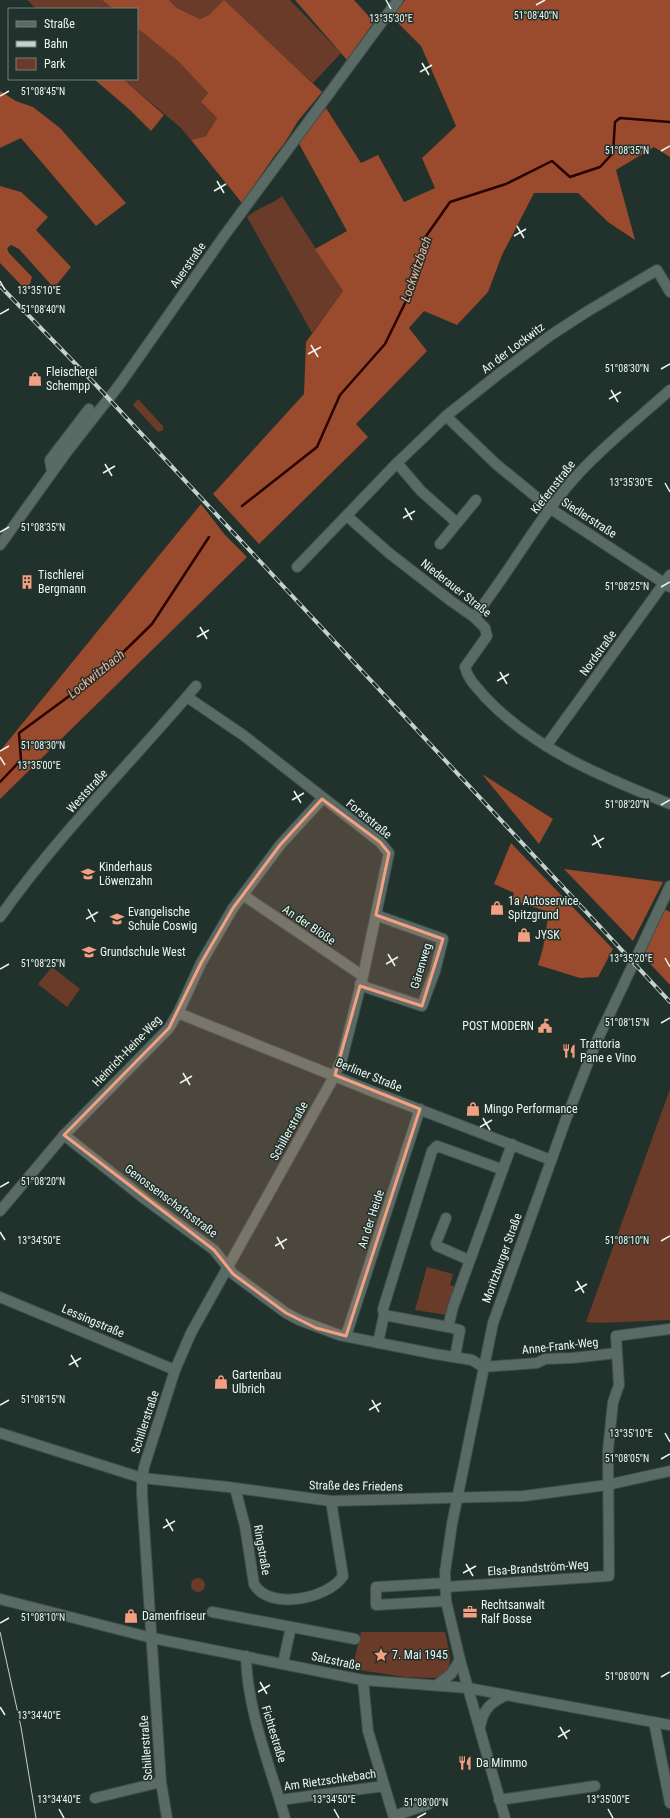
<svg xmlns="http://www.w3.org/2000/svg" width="670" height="1818" font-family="'Roboto Condensed',sans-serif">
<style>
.green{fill:#6b3b2a}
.forest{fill:#9a4a2d}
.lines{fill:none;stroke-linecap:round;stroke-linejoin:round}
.stream{stroke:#290300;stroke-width:2.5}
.minor-casing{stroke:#3f4e48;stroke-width:12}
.minor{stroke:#596b64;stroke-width:10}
.tram{stroke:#c5d1cc;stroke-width:1}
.rail-casing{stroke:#c5d1cc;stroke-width:4}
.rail{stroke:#21312b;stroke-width:2.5;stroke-dasharray:8;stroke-linecap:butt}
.marked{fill:#f39f82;fill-opacity:0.2;stroke:#f39f82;stroke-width:3;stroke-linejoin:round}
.ticks{fill:none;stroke:#ebf6f1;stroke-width:1.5}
.labels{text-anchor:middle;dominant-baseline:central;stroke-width:3;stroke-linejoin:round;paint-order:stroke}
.street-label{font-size:12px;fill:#ebf6f1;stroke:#21312b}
.poi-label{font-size:12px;fill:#ebf6f1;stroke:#21312b;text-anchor:start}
.water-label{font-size:13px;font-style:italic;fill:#f5b199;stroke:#21312b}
.ticks-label{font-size:10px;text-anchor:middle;fill:#ebf6f1;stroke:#21312b;stroke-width:3;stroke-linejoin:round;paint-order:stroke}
</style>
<rect width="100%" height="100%" fill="#21312b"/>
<g class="green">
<path d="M27 0H102L113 9H37Z"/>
<path d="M169 0H290L341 53 313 83 224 1 209 15 200 19 177 8Z"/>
<path d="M137 28 179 62 208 93 201 102 217 118 206 136 191 140 181 128 123 79H137Z"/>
<path d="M282 196 343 291 312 333 247 217C257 208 271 205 282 196Z"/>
<path d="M138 399 163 426V430L158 432 133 405Z"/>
<path d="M52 967 80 989 67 1007 38 984Z"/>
<path d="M670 1089V1320L599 1323 586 1322Z"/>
<path d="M427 1267 453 1274 450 1285 457 1287 447 1315 415 1310Z"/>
<circle cx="198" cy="1585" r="7"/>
<path d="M361 1632H445C448 1647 458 1672 436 1678L405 1677 352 1669Z"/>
</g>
<g class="forest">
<path d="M102 0H169L177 8 200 19 209 15 224 0 322 92 298 121 284 144 275 155 242 203 191 140 206 136 217 118 201 102 208 93 179 62 137 28V9H113Z"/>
<path d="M295 0H354L374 22 347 60Z"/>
<path d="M405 0H670V157L654 147 616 170 635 240 608 222 578 193H534L502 255 488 292 457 325 424 311 409 328 427 351 356 424 368 437 259 544 213 494 304 394 306 342 343 291 315 249 347 231 298 142 326 108 361 163 378 155 404 202 435 188 422 158 456 126 421 46 392 17Z"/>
<path d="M94 79H123L164 115 151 131 130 110Z"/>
<path d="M0 91 16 101 33 107 60 128 126 203 96 226 21 138 0 148Z"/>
<path d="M0 186 21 192 48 217 36 230 71 267 54 288 19 249 11 245 7 248 9 253 32 277 30 284 23 287 0 263Z"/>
<path d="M201 504 225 535 247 557 0 799V751Z"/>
<path d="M482 774 553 819 539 844Z"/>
<path d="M511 843 613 949 598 977 580 978 538 965 543 948 549 912 512 900 514 893 494 884Z"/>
<path d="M564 869 663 882 633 941Z"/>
<path d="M664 909 670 912V985L642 955Z"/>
</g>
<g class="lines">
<g class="stream">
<path d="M242 506 317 447 340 395 385 344 409 295 424 239 450 202 506 184 552 161 570 177 600 167 613 153 615 122 620 118 670 122"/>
<path d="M0 782 21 760 19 733 106 669 152 624 209 537"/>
</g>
<defs>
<g id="minor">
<path d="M446 416 496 464 551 509 670 587"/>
<path d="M397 463 421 491 456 522"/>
<path d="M52 472 50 460 89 409"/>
<path d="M347 516 389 553 451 601 474 617 485 628 487 636 465 667C468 680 477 687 485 697 535 750 603 777 670 804"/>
<path d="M440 544 476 500"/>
<path d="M0 545 66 453 120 384 224 236 398 0"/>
<path d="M297 567 397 463 446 416 500 373 551 335 588 311 657 270 670 292"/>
<path d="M474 617C511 570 540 515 580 472 608 442 640 417 670 390"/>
<path d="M546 746 670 575"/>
<path d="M243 895 363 976"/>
<path d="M0 917C58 835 131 763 196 686"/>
<path d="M360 984 368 988 422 1006 435 971 443 939 376 915"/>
<path d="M178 1013 374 1092 551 1160"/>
<path d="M64 1135 146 1200 214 1250 233 1274 286 1313 299 1320 339 1335 435 1354 472 1360 483 1367 537 1363 545 1359 572 1358 617 1353 616 1336 670 1329"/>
<path d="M0 1211 64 1135 169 1028 178 1013 201 963 233 908 280 845 322 799"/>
<path d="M446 1218 436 1243 437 1246 469 1260"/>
<path d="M0 1297 175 1370"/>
<path d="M384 1315 448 1327 453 1307 512 1144"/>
<path d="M448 1327 460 1330 455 1357"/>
<path d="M346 1336 420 1109"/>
<path d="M378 1343 384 1315 383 1309 432 1151 437 1146 501 1169"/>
<path d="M0 1433 142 1478 228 1487 331 1501 524 1496 607 1485 670 1471"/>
<path d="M235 1488 245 1526 254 1584C269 1611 328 1599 343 1576L331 1501"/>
<path d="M445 1583 376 1587V1605L446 1601"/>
<path d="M445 1587 609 1576 608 1450 613 1402 619 1385 617 1353"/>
<path d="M0 1599 152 1638 363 1680 468 1688 670 1725"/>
<path d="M212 1612 355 1639"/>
<path d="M246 1656C247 1710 270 1766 285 1818"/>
<path d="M283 1663 291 1627"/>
<path d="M363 1680 368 1731 394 1818"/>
<path d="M437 1685 451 1674 460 1660"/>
<path d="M654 1722 670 1803"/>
<path d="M480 1727C483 1709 491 1702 507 1695"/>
<path d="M95 1798 161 1782"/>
<path d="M280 1800 384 1786"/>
<path d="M499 1800 595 1786"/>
<path d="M394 1816 429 1804"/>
<path d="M167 1818 161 1782 142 1494V1478L144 1467 175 1370 191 1333 335 1075 342 1059 363 976 389 853 380 842 243 735 187 697"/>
<path d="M505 1818 460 1660 446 1601 445 1572 452 1524 493 1323 566 1119 595 1045 670 886"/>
</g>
</defs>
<use href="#minor" class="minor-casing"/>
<use href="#minor" class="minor"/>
<path class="tram" d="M0 1632 21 1727 36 1818"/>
<defs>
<path id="rail" d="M0 286 96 385 670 1002"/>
</defs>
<use href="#rail" class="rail-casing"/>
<use href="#rail" class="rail"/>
</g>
<path class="marked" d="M322 799 380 842 389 853 376 915 443 939 422 1006 360 986 335 1075 420 1109 346 1336 316 1328 286 1313 233 1274 214 1250 64 1135 169 1028 201 963 233 908 280 845Z"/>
<path class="ticks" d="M386 0 391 9M536 5 545 0M422 63 429 75M420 72 432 65M0 96 9 91M661 151 670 146M217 181 224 193M214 191 226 184M517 226 524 238M514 236 526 229M0 281 5 290M0 314 9 309M311 345 318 357M308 354 321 347M661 369 670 364M611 390 618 402M609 399 621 392M105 464 112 476M103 473 115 466M665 483 670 492M405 508 412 520M403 518 415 511M0 532 9 527M661 587 670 582M200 627 207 639M197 637 209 630M500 672 507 684M497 681 509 674M0 751 9 746M0 757 5 765M294 791 301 803M292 800 304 793M661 805 670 800M594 835 601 848M592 845 604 838M88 909 95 922M86 919 98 912M388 954 395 966M665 958 670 967M386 964 398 957M0 969 9 964M661 1023 670 1018M183 1073 190 1085M180 1083 192 1076M483 1118 490 1130M480 1127 492 1120M0 1187 9 1182M0 1232 5 1240M277 1237 284 1249M661 1241 670 1236M275 1246 287 1239M577 1281 584 1293M575 1291 587 1284M71 1355 78 1367M69 1365 81 1358M372 1400 379 1412M0 1405 9 1400M369 1410 381 1403M665 1433 670 1442M661 1459 670 1454M166 1519 173 1531M163 1528 175 1521M466 1564 473 1576M463 1573 476 1566M0 1623 9 1618M661 1677 670 1672M260 1682 267 1694M258 1692 270 1685M0 1707 5 1715M560 1727 567 1739M558 1737 570 1730M59 1809 64 1818M334 1809 339 1818M608 1809 613 1818M417 1818 426 1813"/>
<defs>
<symbol id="shop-bare" viewBox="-9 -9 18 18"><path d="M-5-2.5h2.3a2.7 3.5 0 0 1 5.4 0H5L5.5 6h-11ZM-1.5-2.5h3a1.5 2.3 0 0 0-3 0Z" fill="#f39f82" stroke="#21312b" stroke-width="2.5" paint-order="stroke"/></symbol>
<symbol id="building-bare" viewBox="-9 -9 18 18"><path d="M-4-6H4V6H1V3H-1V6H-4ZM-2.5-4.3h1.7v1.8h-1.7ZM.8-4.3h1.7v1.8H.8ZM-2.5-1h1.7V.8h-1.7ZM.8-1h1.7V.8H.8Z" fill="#f39f82" stroke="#21312b" stroke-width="2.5" paint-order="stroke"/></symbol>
<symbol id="school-bare" viewBox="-9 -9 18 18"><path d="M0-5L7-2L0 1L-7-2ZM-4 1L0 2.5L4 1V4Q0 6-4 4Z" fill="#f39f82" stroke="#21312b" stroke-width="2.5" paint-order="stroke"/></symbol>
<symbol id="civic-bare" viewBox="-9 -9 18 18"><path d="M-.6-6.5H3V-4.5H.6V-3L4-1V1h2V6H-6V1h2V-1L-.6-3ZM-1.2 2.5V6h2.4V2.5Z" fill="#f39f82" stroke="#21312b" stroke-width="2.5" paint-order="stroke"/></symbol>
<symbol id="restaurant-bare" viewBox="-9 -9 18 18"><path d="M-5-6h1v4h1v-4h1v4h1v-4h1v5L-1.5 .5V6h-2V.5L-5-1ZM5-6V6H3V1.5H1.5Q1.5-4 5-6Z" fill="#f39f82" stroke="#21312b" stroke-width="2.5" paint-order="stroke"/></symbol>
<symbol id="office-bare" viewBox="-9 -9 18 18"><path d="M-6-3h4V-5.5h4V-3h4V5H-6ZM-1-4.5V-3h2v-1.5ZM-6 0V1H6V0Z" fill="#f39f82" stroke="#21312b" stroke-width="2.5" paint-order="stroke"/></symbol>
<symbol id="sight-bare" viewBox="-9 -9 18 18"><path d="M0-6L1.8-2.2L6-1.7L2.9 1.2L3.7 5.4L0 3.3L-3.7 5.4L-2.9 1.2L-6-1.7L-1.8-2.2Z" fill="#f39f82" stroke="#21312b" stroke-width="2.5" paint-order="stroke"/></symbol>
</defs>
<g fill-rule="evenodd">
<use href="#shop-bare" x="25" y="369" width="20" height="20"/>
<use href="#building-bare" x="17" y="572" width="20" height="20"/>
<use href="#school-bare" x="78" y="864" width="20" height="20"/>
<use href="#shop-bare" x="487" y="898" width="20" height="20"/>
<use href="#school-bare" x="107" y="909" width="20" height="20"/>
<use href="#shop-bare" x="514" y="925" width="20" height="20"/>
<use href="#school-bare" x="79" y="942" width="20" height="20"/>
<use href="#civic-bare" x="535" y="1016" width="20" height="20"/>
<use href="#restaurant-bare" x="559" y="1041" width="20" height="20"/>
<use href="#shop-bare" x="463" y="1099" width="20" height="20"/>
<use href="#shop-bare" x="211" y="1372" width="20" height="20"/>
<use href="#office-bare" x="460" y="1602" width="20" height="20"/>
<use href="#shop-bare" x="121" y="1606" width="20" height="20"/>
<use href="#sight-bare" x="371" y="1645" width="20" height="20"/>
<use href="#restaurant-bare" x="455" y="1753" width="20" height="20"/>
</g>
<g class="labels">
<g class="street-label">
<text transform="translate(188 265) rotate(-55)">Auerstraße</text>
<text transform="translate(513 348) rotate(-37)">An der Lockwitz</text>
<text transform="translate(553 487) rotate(-52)">Kiefernstraße</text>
<text transform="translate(589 518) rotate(33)">Siedlerstraße</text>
<text transform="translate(456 588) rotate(38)">Niederauer Straße</text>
<text transform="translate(598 653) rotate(-54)">Nordstraße</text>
<text transform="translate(87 791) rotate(-48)">Weststraße</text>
<text transform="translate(369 819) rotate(39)">Forststraße</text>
<text transform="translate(309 925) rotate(34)">An der Blöße</text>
<text transform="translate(421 966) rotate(-73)">Gärenweg</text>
<text transform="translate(127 1051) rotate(-46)">Heinrich-Heine-Weg</text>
<text transform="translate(369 1075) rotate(22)">Berliner Straße</text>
<text transform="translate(289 1131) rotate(-61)">Schillerstraße</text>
<text transform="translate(171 1201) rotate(37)">Genossenschaftsstraße</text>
<text transform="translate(371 1219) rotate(-72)">An der Heide</text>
<text transform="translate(502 1258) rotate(-70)">Moritzburger Straße</text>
<text transform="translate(93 1321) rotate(23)">Lessingstraße</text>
<text transform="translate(560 1346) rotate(-6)">Anne-Frank-Weg</text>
<text transform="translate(145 1422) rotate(-72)">Schillerstraße</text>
<text transform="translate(356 1486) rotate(1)">Straße des Friedens</text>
<text transform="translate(262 1550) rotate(80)">Ringstraße</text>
<text transform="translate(538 1568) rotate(-4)">Elsa-Brandström-Weg</text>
<text transform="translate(336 1661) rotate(12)">Salzstraße</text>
<text transform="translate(274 1734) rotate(73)">Fichtestraße</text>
<text transform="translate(146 1748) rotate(-94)">Schillerstraße</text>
<text transform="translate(330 1780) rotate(-8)">Am Rietzschkebach</text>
</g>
<g class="poi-label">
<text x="46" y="372">Fleischerei<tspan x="46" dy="14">Schempp</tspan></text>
<text x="38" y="575">Tischlerei<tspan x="38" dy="14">Bergmann</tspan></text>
<text x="99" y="867">Kinderhaus<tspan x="99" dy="14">Löwenzahn</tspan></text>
<text x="508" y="901">1a Autoservice<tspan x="508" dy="14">Spitzgrund</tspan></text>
<text x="128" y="912">Evangelische<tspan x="128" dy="14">Schule Coswig</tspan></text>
<text x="535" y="935">JYSK</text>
<text x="100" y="952">Grundschule West</text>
<text x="534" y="1026" text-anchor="end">POST MODERN</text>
<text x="580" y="1044">Trattoria<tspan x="580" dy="14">Pane e Vino</tspan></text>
<text x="484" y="1109">Mingo Performance</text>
<text x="232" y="1375">Gartenbau<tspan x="232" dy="14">Ulbrich</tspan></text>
<text x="481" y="1605">Rechtsanwalt<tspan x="481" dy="14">Ralf Bosse</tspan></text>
<text x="142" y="1616">Damenfriseur</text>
<text x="392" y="1655">7. Mai 1945</text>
<text x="476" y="1763">Da Mimmo</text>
</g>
<g class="water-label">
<text transform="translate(416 269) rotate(-71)">Lockwitzbach</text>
<text transform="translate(96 674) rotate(-39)">Lockwitzbach</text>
</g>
</g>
<g class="ticks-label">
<text x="536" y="19">51°08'40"N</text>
<text x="391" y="22">13°35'30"E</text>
<text x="43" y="95">51°08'45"N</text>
<text x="627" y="154">51°08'35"N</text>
<text x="39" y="294">13°35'10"E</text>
<text x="43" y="313">51°08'40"N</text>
<text x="627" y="372">51°08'30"N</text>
<text x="631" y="486">13°35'30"E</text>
<text x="43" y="531">51°08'35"N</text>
<text x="627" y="590">51°08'25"N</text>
<text x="43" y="749">51°08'30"N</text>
<text x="39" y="769">13°35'00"E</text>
<text x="627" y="808">51°08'20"N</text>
<text x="631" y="962">13°35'20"E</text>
<text x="43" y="967">51°08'25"N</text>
<text x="627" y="1026">51°08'15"N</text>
<text x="43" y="1185">51°08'20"N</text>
<text x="39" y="1244">13°34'50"E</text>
<text x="627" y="1244">51°08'10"N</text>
<text x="43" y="1403">51°08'15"N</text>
<text x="631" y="1437">13°35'10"E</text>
<text x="627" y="1462">51°08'05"N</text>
<text x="43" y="1621">51°08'10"N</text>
<text x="627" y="1680">51°08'00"N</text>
<text x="39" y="1719">13°34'40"E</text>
<text x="59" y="1803">13°34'40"E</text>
<text x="334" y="1803">13°34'50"E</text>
<text x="608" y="1803">13°35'00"E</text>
<text x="426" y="1806">51°08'00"N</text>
</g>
<rect x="8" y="8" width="130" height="72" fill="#21312b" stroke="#72807a"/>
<rect x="16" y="21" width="20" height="6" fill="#596b64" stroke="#72807a"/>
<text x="44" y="28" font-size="12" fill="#ebf6f1">Straße</text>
<rect x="16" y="41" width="20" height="6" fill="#c5d1cc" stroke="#72807a"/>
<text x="44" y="48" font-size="12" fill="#ebf6f1">Bahn</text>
<rect x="16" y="58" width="20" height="12" fill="#6b3b2a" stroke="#72807a"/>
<text x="44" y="68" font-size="12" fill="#ebf6f1">Park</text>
</svg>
